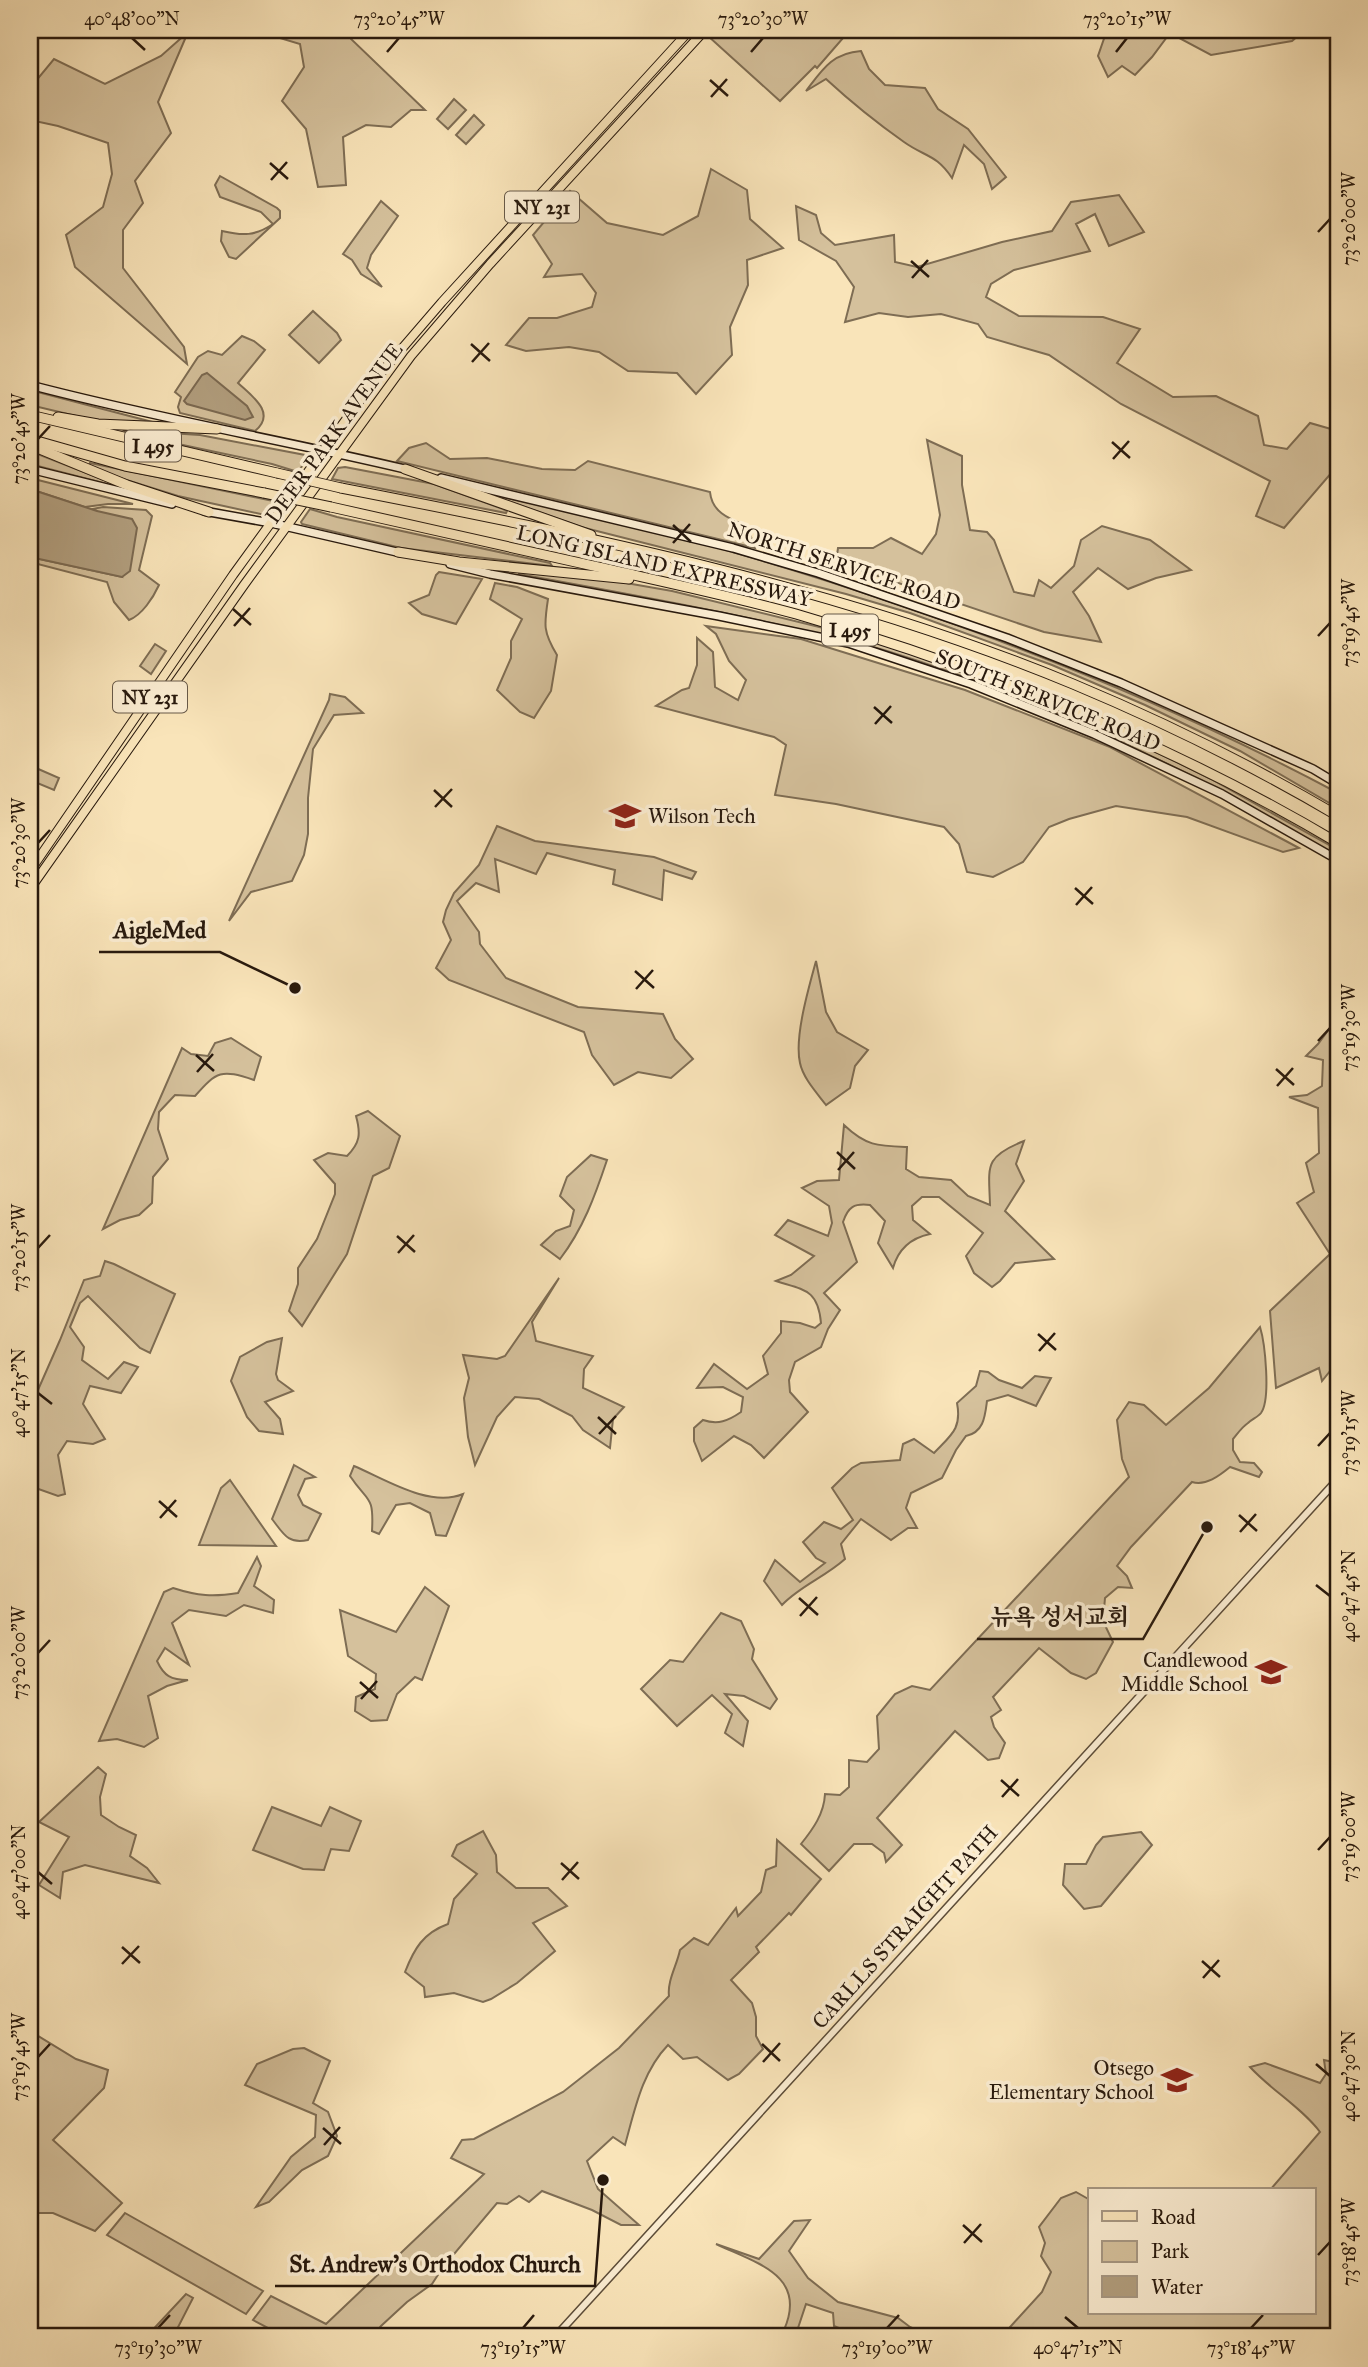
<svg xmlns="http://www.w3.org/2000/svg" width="1368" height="2367" font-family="'IM FELL Great Primer','Noto Serif KR',serif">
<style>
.green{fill:#d5c19c;stroke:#7e6d54;stroke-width:2}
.water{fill:#b29f7f;stroke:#7b6951;stroke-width:2}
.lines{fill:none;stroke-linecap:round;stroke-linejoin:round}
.tertiary-casing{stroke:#5c4c38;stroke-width:9}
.secondary-casing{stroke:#28190d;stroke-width:10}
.primary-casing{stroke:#28190d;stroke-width:10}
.motorway-casing{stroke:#28190d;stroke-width:11}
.tertiary{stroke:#fbedd2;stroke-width:6}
.secondary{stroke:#fbedd2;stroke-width:7}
.primary{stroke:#f9e4b9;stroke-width:8}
.motorway{stroke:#f9e4b9;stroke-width:9}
.motorway-bridge-casing{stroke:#28190d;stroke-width:11;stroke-linecap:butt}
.motorway-bridge{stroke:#f9e4b9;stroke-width:9}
.ticks{fill:none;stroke:#28190d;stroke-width:2.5}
.labels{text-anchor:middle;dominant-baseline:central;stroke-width:7;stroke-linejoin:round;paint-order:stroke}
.shield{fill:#fbedd2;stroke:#675948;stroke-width:2}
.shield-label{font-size:19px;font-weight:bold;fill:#28190d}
.street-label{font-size:21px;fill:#28190d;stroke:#fbedd2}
.poi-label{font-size:21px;fill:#28190d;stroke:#fbedd2;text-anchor:end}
.leader{fill:none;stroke:#28190d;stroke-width:2.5}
.callout-dot{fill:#28190d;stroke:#fbedd2;stroke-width:2.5}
.callout-label{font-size:23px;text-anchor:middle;font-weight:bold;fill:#28190d;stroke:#fbedd2;stroke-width:7;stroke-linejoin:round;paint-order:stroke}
.neatline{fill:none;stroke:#28190d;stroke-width:2.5}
.ticks-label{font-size:18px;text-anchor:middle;fill:#28190d}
</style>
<rect width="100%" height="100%" fill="#f9e4b9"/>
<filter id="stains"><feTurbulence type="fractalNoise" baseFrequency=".00286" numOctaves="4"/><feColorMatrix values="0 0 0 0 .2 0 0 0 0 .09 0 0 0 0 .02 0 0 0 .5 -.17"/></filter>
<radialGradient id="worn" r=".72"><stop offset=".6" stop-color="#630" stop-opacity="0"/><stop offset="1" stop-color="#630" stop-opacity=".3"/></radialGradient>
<g class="green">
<path d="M261 30H346L351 39 425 110H411L391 127 366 125 343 137 346 185 318 187 306 129 282 101 304 67 300 44 263 33Z"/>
<path d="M714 30H850L817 68 815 66 780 101 708 36Z"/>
<path d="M1107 30H1208C1222 36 1232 32 1247 30 1265 27 1286 30 1305 30L1292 41 1211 55 1170 33 1152 57 1135 75 1122 66 1108 77 1098 56Z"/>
<path d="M188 32 158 102 171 133 135 181 143 203 123 230V268L184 347 187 364 75 267 66 235 103 207 112 174 108 143 58 126 30 120V88L54 59 105 84 161 56Z"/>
<path d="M861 51 869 69 885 85 925 88 938 109 968 129 1006 177 992 189 984 164 964 145 952 178C936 154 925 157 904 142 877 123 851 102 826 79L806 91C822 70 832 53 861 51Z"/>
<path d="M454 99 466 110 448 129 437 119Z"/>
<path d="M474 115 484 125 466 144 456 135Z"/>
<path d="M711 169 747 190 750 219 783 248 747 260 748 285 730 327 732 355 696 394 677 373 628 371 599 352 569 347 526 351 506 345 529 318H557L592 307 596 293 582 274 544 277 552 264 533 235 570 191 607 223 663 235 698 216Z"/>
<path d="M220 176 277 208 280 211V218L236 259 229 257 221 241 222 231C243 236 255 236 273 224L261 212 220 197 215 185Z"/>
<path d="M1119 195 1144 232 1109 246 1095 214 1076 224 1090 251 1014 270 991 284 986 297 1019 316 1103 317 1140 329 1117 363 1173 397 1216 396 1258 416 1264 445 1287 449 1310 423 1338 431V449L1333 471 1284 528 1256 516 1270 481 1121 404 1049 355 987 337 978 324 941 314 908 317 879 313 845 322 854 287 836 261 799 240 796 206 816 215 821 233 835 245 894 235 895 262 917 267 1002 242 1052 231 1071 202Z"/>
<path d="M381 201 398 216 371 255 367 268 382 287 361 274 352 260 343 254Z"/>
<path d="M313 311 337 333 341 340 319 363 289 335Z"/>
<path d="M242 336 254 341 265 350 238 383C252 396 277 413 255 431L180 413 178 407 181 397 175 392 198 357 208 351 222 355Z"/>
<path d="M30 390 164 425 97 421 30 405Z"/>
<path d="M123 430 200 435 305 455 307 459 298 472 272 464 131 434Z"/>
<path d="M927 440 962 456V485L970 530 987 532 994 540 1014 592 1034 596 1039 580 1051 588 1074 566 1081 540 1102 526 1150 540 1191 570 1156 578 1128 589 1098 568 1073 592 1089 616 1101 642 1044 632 836 562 838 548H873L891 538 922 554 936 534 940 515Z"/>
<path d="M426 443 450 459 487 458 542 469 575 470 588 461 710 492C712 513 730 519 747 526L755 548 397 461 409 448Z"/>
<path d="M30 451 130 490 30 464Z"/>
<path d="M90 463 95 464 278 502 265 515 178 496 120 478 89 466Z"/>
<path d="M345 467 434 484 503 509 507 511 506 513 332 479 338 468Z"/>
<path d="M30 478 133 504H108L85 507 30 489Z"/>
<path d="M502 497C564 510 628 522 688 539 913 603 1132 683 1338 793V808L1240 751 1145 705 1052 665 910 613 846 594 581 527 502 499Z"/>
<path d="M103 507 146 510 152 516 139 570 159 585C153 598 142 615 129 620L114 602 107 582 30 562V557L122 577 97 511 92 509Z"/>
<path d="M310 509 337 517 550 563 552 566 401 548 302 524 301 522Z"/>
<path d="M519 571 609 580 672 591 856 636 948 666 1011 689 1158 753 1211 779 1338 850V857C1196 772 1045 700 887 651 851 640 815 633 779 625 693 605 606 590 519 574Z"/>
<path d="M439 572 482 579 456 624 422 614 409 603 429 595 436 575Z"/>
<path d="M495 583 517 587 548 599C544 625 543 632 557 655L551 691 534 718 520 712 497 690 511 658V641L522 619 490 599Z"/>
<path d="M706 626 801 639 965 690 1110 747 1299 848 1283 852 1187 817 1116 806 1069 819 1049 827 1023 862 993 877 967 872 959 844 944 827 836 804 775 795 786 745 774 737 656 706 682 690 689 688 697 665V638L713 652 715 687 738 700 746 680 729 661 716 634Z"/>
<path d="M155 644 166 651 151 674 140 666Z"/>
<path d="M330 694 345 697 363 713 334 715 313 749 308 798V834L304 855 292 881 251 892 229 921 329 700Z"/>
<path d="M36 768 59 778 54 790 30 780Z"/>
<path d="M497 826 535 841 654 857 696 872 692 879 664 870 662 900 613 884 615 870 547 853 536 874 495 859 499 892 476 883 457 901 479 932 480 944 506 978 578 1007 663 1014 675 1039 693 1059 671 1078 638 1072 614 1085 592 1055 584 1032 449 980 436 968 451 940 443 922 446 910 454 893 479 865Z"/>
<path d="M816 961 826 1012 837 1032 868 1050 855 1066 850 1088 826 1105C817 1093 803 1078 800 1063 794 1037 809 987 816 961Z"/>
<path d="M1338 1017V1361L1322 1381 1319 1368 1276 1388 1270 1311 1330 1254 1297 1203 1314 1192 1306 1163 1319 1153 1318 1108 1289 1097 1307 1095 1322 1086 1323 1060 1306 1056 1318 1044Z"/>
<path d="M231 1038 261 1057 254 1080C221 1069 217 1071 195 1096L175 1095 159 1112 158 1129 168 1159 153 1177 152 1203 139 1215 120 1220 103 1229 182 1048 191 1054 208 1056 215 1043Z"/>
<path d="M368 1111 400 1136 389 1168 373 1176 347 1254 302 1326 289 1311 298 1284V1268L317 1239 335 1194V1184L314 1160 328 1153 347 1156C360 1143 361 1134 356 1116Z"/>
<path d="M844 1125C866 1146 878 1146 907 1147L906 1169 919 1177 951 1180 968 1196 990 1205C989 1167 983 1157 1024 1141L1016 1164 1024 1181 1005 1211 1054 1259 1015 1263 1000 1281 992 1287 974 1273 966 1256 983 1233 939 1197H922L912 1206 913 1220 930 1234C911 1238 898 1250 893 1268L878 1243 885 1221 870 1205C854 1203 848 1207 843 1222L857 1262 824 1293 840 1310 828 1329 821 1347 795 1362 789 1380 790 1392 808 1412 764 1458 751 1445 734 1436 702 1461 694 1441V1428L703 1420C718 1425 728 1421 741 1412L743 1397 723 1387 697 1388 714 1364 747 1389 768 1374 763 1356 781 1333V1321L800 1323 815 1328 821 1323C818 1289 804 1290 776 1281L791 1275 814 1256 775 1235 788 1220 828 1236 832 1223 829 1206 802 1188 817 1181 839 1180Z"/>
<path d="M591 1155 607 1160C595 1196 583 1229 560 1259L541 1245 556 1231 570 1226 574 1210 560 1196 567 1177Z"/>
<path d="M105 1261 114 1264 175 1294 150 1353 140 1348 88 1296 80 1303 70 1327 84 1347 82 1360 108 1379 124 1362 138 1367 121 1393 90 1386 83 1404 105 1439 93 1444 67 1441 58 1455 65 1494 58 1496 30 1486V1408L60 1340 84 1280 100 1276Z"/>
<path d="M559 1278 532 1322 536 1341 593 1356 584 1369 583 1388 624 1407 613 1419 610 1448 583 1430 572 1416 539 1399 515 1397 497 1417 475 1465 468 1437 464 1398 469 1378 463 1355 497 1359 505 1356Z"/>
<path d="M1260 1327C1265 1343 1271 1399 1261 1413 1258 1417 1252 1419 1248 1423 1242 1427 1238 1433 1233 1439V1450L1240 1462 1254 1463 1262 1472 1259 1477 1230 1467C1219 1476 1206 1486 1192 1482L1131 1547 1117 1566 1127 1576 1132 1588 1118 1587 1105 1598 1103 1621 1113 1642 1096 1673 1086 1679 1071 1673 1039 1648 993 1697 1001 1710 991 1717 994 1727 1005 1743 999 1758 988 1760 955 1731 877 1818 902 1845 886 1862 884 1853 872 1844H854L829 1871 801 1844C813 1829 824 1814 825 1794L840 1795 849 1787V1760L867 1762 879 1749 877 1716 895 1694 912 1686 930 1690 1129 1477 1122 1459 1117 1420 1129 1402 1144 1405 1166 1425 1209 1388Z"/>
<path d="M282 1338 276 1374 278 1380 293 1391 265 1402 280 1419 283 1434 259 1431 247 1417 231 1381 240 1357 267 1342Z"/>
<path d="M980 1371 988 1372 999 1380 1022 1388 1035 1376 1051 1378 1036 1406 1008 1395 987 1401C985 1416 984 1432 966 1436L956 1450 942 1478 911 1493 906 1508 917 1528H908L891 1540 861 1519 841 1544 845 1559C825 1577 800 1586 782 1605L764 1581 775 1560 800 1582 825 1563 816 1558 803 1542 824 1522 841 1529 853 1520 832 1488 852 1468 861 1463 900 1460 903 1444 914 1439 934 1453C951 1435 962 1429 957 1403L976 1386Z"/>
<path d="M294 1465 315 1477 305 1479 298 1495 303 1505 321 1514 308 1540C288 1545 283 1533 272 1519Z"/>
<path d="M354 1466C385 1479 429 1508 463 1494L446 1536 436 1535 430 1513 410 1503 396 1505 379 1534 372 1531C374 1494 368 1503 350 1476Z"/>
<path d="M230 1480 276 1546 199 1545 221 1488Z"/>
<path d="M257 1557 261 1566 254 1586 274 1600 273 1613 244 1605 226 1616 189 1610 172 1623 189 1665 165 1648 157 1661C164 1676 171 1680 188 1680L167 1686 148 1696 158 1738 144 1747 117 1739 99 1741 164 1592 173 1588C198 1596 213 1597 238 1593Z"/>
<path d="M425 1587 449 1606 422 1680 415 1677 397 1694 387 1720 371 1721 355 1711 356 1697 375 1689 376 1674 348 1656 340 1610 396 1632Z"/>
<path d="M721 1613 741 1621 754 1649 752 1659 777 1699 770 1709 744 1696 725 1694 748 1721 743 1746 725 1733 732 1714 712 1695 677 1726 641 1689 670 1660 683 1662Z"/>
<path d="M98 1767 106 1774 100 1797 101 1815 119 1827 136 1835 130 1856 147 1868 159 1883 85 1865 63 1872 60 1898 39 1885 69 1837 39 1822Z"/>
<path d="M272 1807 321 1826 330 1807 361 1821 349 1851 331 1849 324 1870 303 1869 253 1850Z"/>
<path d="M483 1831 496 1855 497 1872 516 1888H548L567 1906 533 1923 555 1951 517 1983 491 1999 483 2002 454 1993 425 1997 424 1987 405 1972C414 1949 423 1933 448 1924L454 1899 477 1874 452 1856 457 1845Z"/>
<path d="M1141 1832 1152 1845 1101 1906 1084 1909 1063 1885 1065 1864H1086L1096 1845 1103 1837Z"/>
<path d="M777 1840 821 1879 791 1915 789 1913 756 1947 759 1952 731 1980 752 2003 756 2017V2036L763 2049 739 2074 728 2080 697 2057 683 2059 668 2045C642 2072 635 2109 625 2145L613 2137 587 2161 598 2189 639 2225H621L592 2210 542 2191 529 2202 519 2196 507 2204 497 2203 443 2267 432 2284 407 2302 381 2326 372 2337H285L253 2320 271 2296 326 2324 484 2174 451 2158 462 2140 474 2139 563 2092 619 2048 669 1996C667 1981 677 1965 680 1950L694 1938 708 1945 736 1908 738 1916 761 1892 766 1870 776 1866Z"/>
<path d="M30 2031 76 2059 108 2070 104 2088 53 2140 122 2203 95 2231 53 2213H33L30 2216Z"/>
<path d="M304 2048 330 2061 313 2103 328 2112 337 2136 328 2156 302 2170 269 2202 256 2207 291 2157 315 2137 316 2115 245 2085 257 2064 293 2049Z"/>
<path d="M1324 2060 1338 2063V2111L1332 2114 1335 2136 1338 2138V2169L1335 2170 1338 2192V2337H1001L1042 2292 1051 2272 1041 2256 1045 2243 1039 2227 1061 2198 1076 2192 1090 2200V2313H1314V2190H1270L1320 2132C1301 2107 1271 2090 1250 2067L1265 2063 1320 2083 1326 2074Z"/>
<path d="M125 2213 263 2291 246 2314 107 2235Z"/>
<path d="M810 2220 789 2251 808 2278 838 2302 898 2318 910 2327 925 2334 944 2337H860L834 2326 833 2313 806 2304 795 2337 784 2330C808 2275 756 2263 716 2244L759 2259 794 2221Z"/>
<path d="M186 2294 193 2298 173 2337H146Z"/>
</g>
<g class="water">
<path d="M207 373 247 406 253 417 245 420 187 404 184 401 202 375Z"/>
<path d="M30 489 97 511 132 519 137 528 130 571 122 577 30 557Z"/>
</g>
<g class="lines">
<defs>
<path id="tertiary" d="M555 2337 1338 1479"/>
<g id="secondary">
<path d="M30 385C155 418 283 440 409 470"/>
<path d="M30 469 172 504"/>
<path d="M441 478 733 548 818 573 1007 638 1121 683 1313 769 1338 784"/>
<path d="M204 511 271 523 401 553"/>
<path d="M450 564 490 574 719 616 848 643 971 684 1094 734 1222 794 1338 860"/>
</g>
<g id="primary">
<path d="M30 871 233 575 374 381 442 302 690 30"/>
<path d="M30 889 244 585 411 356 490 264 705 30"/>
</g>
<g id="motorway">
<path d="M30 415 277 473"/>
<path d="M58 417 98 424 217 429"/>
<path d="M30 439 125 466 264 493"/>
<path d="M30 445 127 485 209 512"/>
<path d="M405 469 591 535"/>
<path d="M341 488C588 536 839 587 1073 684 1164 722 1253 766 1338 816"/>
<path d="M331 507C420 527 509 547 598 567 664 582 731 596 796 614 986 669 1168 742 1338 843"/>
<path d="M398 552 459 562 629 579"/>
</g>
</defs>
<use href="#tertiary" class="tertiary-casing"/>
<use href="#secondary" class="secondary-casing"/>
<use href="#primary" class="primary-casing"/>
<use href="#motorway" class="motorway-casing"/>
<use href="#tertiary" class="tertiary"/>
<use href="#secondary" class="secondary"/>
<use href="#primary" class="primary"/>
<use href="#motorway" class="motorway"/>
<defs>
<g id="motorway-bridge">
<path d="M277 473 341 488"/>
<path d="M264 493 331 507"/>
</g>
</defs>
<use href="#motorway-bridge" class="motorway-bridge-casing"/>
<use href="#motorway-bridge" class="motorway-bridge"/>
</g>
<path class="ticks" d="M132 38 145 50M387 52 399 38M751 52 763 38M1116 52 1127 38M710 80 728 96M711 97 727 79M270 163 288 179M271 180 287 162M1318 232 1330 219M911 261 929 277M912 278 928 260M471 344 490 361M472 362 489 343M38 439 50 426M1112 442 1130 458M1113 459 1129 441M673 525 691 542M673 543 690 524M233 609 251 625M234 626 250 608M1318 636 1330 623M874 707 892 723M875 724 891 706M434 790 452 807M435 807 452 789M38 843 50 830M1075 888 1093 904M1076 905 1092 887M635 971 654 988M636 989 653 970M1318 1041 1330 1028M196 1055 214 1071M1276 1069 1294 1085M197 1072 213 1054M1277 1086 1293 1068M837 1152 855 1169M838 1170 854 1152M397 1236 415 1252M38 1248 50 1235M398 1253 414 1235M1038 1334 1056 1350M1039 1351 1055 1333M38 1393 52 1404M598 1417 616 1434M599 1434 616 1416M1318 1446 1330 1433M159 1501 177 1517M1239 1515 1257 1531M160 1518 176 1500M1240 1532 1256 1514M1316 1585 1330 1596M799 1598 818 1615M800 1616 817 1597M38 1653 50 1640M360 1682 378 1698M361 1699 377 1681M1001 1780 1019 1796M1002 1797 1018 1779M1318 1850 1330 1837M561 1863 579 1879M38 1872 52 1884M562 1880 578 1862M122 1947 140 1963M1202 1961 1220 1977M122 1964 139 1946M1203 1978 1219 1960M762 2044 780 2061M38 2057 50 2044M763 2062 780 2043M1316 2064 1330 2076M323 2128 341 2144M324 2145 340 2127M963 2225 982 2242M964 2243 981 2224M1318 2255 1330 2242M1065 2317 1078 2328M158 2328 170 2315M523 2328 534 2315M887 2328 899 2315M1251 2328 1263 2315"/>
<defs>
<symbol id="school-bare" viewBox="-9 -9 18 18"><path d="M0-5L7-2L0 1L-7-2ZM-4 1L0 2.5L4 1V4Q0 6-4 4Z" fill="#8f2418" stroke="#fbedd2" stroke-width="2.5" paint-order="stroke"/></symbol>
</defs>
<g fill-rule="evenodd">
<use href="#school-bare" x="603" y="794" width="44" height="44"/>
<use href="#school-bare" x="1249" y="1650" width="44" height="44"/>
<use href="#school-bare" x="1155" y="2058" width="44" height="44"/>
</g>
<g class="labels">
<g class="shield">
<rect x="505" y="191.5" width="74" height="31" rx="5"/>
<rect x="125" y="430.5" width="56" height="31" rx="5"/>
<rect x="822" y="614.5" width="56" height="31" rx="5"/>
<rect x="113" y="681.5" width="74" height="31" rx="5"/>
</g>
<g class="shield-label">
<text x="542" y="207">NY 231</text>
<text x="153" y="446">I 495</text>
<text x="850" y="630">I 495</text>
<text x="150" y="697">NY 231</text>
</g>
<g class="street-label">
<text transform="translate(334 433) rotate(-54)">DEER PARK AVENUE</text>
<text transform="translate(664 566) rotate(13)">LONG ISLAND EXPRESSWAY</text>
<text transform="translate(844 566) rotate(18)">NORTH SERVICE ROAD</text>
<text transform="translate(1048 700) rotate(22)">SOUTH SERVICE ROAD</text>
<text transform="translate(905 1927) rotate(-48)">CARLLS STRAIGHT PATH</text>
</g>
<g class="poi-label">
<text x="648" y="816" text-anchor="start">Wilson Tech</text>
<text x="1248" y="1660">Candlewood<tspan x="1248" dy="24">Middle School</tspan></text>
<text x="1154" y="2068">Otsego<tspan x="1154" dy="24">Elementary School</tspan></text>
</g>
</g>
<path class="leader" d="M295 988L220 952H99M1207 1527L1143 1639H977M603 2180L595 2286H275"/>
<g class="callout-dot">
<circle cx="295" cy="988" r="7"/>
<circle cx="1207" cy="1527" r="7"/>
<circle cx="603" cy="2180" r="7"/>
</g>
<g class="callout-label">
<text x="160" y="938">AigleMed</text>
<text x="1060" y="1625">뉴욕 성서교회</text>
<text x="435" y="2272">St. Andrew's Orthodox Church</text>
</g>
<rect width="1368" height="2367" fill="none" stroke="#f9e4b9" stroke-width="77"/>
<rect x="1088" y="2188" width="228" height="126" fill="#fbedd2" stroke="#a79883" stroke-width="2"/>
<rect x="1102" y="2211" width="35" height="10" fill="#f9e4b9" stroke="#a79883" stroke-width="2"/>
<text x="1151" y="2224" font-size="21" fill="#28190d">Road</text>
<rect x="1102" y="2241" width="35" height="21" fill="#d5c19c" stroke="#a79883" stroke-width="2"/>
<text x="1151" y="2258" font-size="21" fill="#28190d">Park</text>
<rect x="1102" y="2276" width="35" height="21" fill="#b29f7f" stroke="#a79883" stroke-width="2"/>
<text x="1151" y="2294" font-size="21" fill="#28190d">Water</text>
<rect x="38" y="38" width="1292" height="2290" class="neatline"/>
<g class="ticks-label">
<text x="132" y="25">40°48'00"N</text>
<text x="399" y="25">73°20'45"W</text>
<text x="763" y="25">73°20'30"W</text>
<text x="1127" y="25">73°20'15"W</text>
<text transform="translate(1349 219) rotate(-90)" y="6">73°20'00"W</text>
<text transform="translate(19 439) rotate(-90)" y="6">73°20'45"W</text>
<text transform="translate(1349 623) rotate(-90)" y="6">73°19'45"W</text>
<text transform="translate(19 843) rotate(-90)" y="6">73°20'30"W</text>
<text transform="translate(1349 1028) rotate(-90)" y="6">73°19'30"W</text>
<text transform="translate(19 1248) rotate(-90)" y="6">73°20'15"W</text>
<text transform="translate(19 1393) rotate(-90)" y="6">40°47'15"N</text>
<text transform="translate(1349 1433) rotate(-90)" y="6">73°19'15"W</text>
<text transform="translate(1349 1596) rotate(-90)" y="6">40°47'45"N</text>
<text transform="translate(19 1653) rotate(-90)" y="6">73°20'00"W</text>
<text transform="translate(1349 1837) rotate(-90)" y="6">73°19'00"W</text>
<text transform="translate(19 1872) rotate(-90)" y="6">40°47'00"N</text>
<text transform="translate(19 2057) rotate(-90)" y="6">73°19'45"W</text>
<text transform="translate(1349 2076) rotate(-90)" y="6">40°47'30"N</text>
<text transform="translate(1349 2242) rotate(-90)" y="6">73°18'45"W</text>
<text x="158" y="2354">73°19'30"W</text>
<text x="523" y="2354">73°19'15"W</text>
<text x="887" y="2354">73°19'00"W</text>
<text x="1078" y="2354">40°47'15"N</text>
<text x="1251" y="2354">73°18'45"W</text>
</g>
<rect width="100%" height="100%" filter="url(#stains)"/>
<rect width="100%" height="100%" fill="url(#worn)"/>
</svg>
